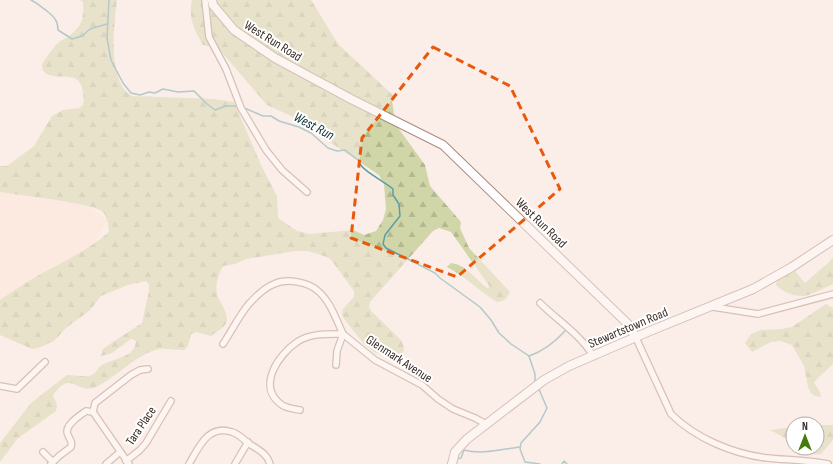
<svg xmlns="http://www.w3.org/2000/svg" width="833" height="464" font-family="'Sofia Sans Condensed',sans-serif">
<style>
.built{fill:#fde4d8}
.forest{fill:url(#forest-firs)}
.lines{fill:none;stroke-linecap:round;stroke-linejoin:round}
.stream{stroke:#5d9da6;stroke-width:1.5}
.street-casing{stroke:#ab8c7d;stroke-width:8}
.secondary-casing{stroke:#ab8c7d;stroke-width:10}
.street{stroke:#fff;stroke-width:5.5}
.secondary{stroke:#fff;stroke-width:8}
.marked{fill:none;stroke:#e8590c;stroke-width:3;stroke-dasharray:8 5;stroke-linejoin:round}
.labels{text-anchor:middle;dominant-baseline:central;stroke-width:4;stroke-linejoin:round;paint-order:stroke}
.street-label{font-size:13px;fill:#382c26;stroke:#fff}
.water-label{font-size:14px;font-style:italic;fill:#103135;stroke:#fff}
</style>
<defs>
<pattern id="forest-firs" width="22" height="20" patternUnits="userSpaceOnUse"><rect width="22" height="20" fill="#d1d6a8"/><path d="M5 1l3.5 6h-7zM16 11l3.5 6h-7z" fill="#b4b890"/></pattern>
</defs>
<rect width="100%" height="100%" fill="#fbede7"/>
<path class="built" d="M0 192 85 205 108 220 87 254 0 302Z"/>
<g class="forest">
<path d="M80 0H117C114 27 109 64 123 88 125 91 129 94 132 96L214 99 234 102 262 167 277 196 278 218 297 231 309 234 353 230 364 235 376 231 383 220 386 209 384 185 379 175 291 116 267 105 219 49 203 45C194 30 188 17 192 0H311L338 44 394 96 392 101 396 125 425 165 430 186 461 222 460 228 469 248 510 292C507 299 504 301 497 302 479 291 465 276 447 267L451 263C467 265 475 279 487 288L490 287 451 232 439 228 433 231 370 302 369 307 372 312 401 340C404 346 405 350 402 356L391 359 374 352 364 344 345 320 342 315 343 309 354 297V291L332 261 327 257 308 251H295L246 259 235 264 223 266C218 275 215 284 217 294 217 297 220 300 221 303 231 322 229 324 211 336L196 332 191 334 188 346 184 350C176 350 167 348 159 349 136 354 117 377 96 387 80 394 73 376 61 386 58 388 56 392 53 395L57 405 56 411 17 439 0 462V443L31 403 67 375C74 375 82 377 89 376 96 375 97 368 102 365 114 358 135 358 136 341L131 339 112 353 101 356 102 350 107 346 142 323 149 291V285L146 281 128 285 101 296 90 310 66 328 54 341 38 348 32 349 0 335V300C11 292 23 285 34 278 60 263 86 252 109 232 108 224 108 218 103 212 94 203 17 195 0 192V166H7L34 146 52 116 63 110 79 108 83 105C84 97 84 84 76 79 69 74 42 81 42 66 42 62 46 59 48 55 51 52 54 46 58 43 61 40 65 39 68 37 82 26 84 20 83 2Z"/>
<path d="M833 257V284C826 287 811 295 804 296 795 297 780 291 776 284L778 280 794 270 805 283 829 262Z"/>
<path d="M826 304 833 308V364L817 379 814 383 820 392 821 397 815 396 811 393 808 387 804 366 792 345 781 341 771 342 752 352 745 343 751 334 761 330 781 329 792 327Z"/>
<path d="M817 425H833V440L821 454 799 455 798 448H817Z"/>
<path d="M793 427V442L770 430Z"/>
</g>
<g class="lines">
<g class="stream">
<path d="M31 0C39 4 40 6 47 11 54 17 58 20 58 30L72 39 82 36 90 29 107 24"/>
<path d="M109 0 107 38 111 60 123 83 131 93 140 95 149 92 155 93 163 89 178 92 194 91 207 104 215 110 226 106H239"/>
<path d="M242 107 263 116H271L279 121 299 127 311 133 328 148 337 151 345 150 358 160C360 170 384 181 393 189V195L399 204 400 216 385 235 383 244 386 248 435 273 440 278 480 307 491 320 499 333 511 344 529 356 535 374V382"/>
<path d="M529 356C544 351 555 342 565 331"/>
<path d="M538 387 547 408 540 422 521 443 520 449 525 462 540 464"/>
<path d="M456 459 461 458 464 450C483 455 502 449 520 447"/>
<path d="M562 464 564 461 567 464"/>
</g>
<defs>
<g id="street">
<path d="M205 0 209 37 226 69 241 108 266 150 282 170 307 192"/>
<path d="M540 303C557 320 581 335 593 356"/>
<path d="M713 307 758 314 833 294"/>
<path d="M636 338 671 414C695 438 733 454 767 458 787 460 808 460 828 464"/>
<path d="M223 344C231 332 239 316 248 305 255 297 264 288 274 284 287 278 308 282 318 291 330 301 336 319 343 334L337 351 336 365"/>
<path d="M0 386 17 389 45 362"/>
<path d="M300 410C294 409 286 408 282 405 256 387 278 355 297 342 310 333 328 334 343 334L375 360 422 385 438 399 453 409 475 418 486 424"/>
<path d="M93 412 129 464"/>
<path d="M43 452 53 462"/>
<path d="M126 461 140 450 146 443 171 401"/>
<path d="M51 464 59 456 71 447C73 442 70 440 68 435 63 426 79 416 86 411L93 412 95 403 131 375 140 370 148 369"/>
<path d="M106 464 120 452"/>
<path d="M189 464C199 447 208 424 232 432 239 434 243 439 248 443 257 449 267 453 270 464"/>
<path d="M235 464 248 442"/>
</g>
<g id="secondary">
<path d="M212 0 213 5 234 30 275 58 351 99 443 145 628 324 636 338"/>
<path d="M452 464 455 452 467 439 544 380 569 366 650 331 753 289 792 267 833 240"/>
</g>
</defs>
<use href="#street" class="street-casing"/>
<use href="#secondary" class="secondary-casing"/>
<use href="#street" class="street"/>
<use href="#secondary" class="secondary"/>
</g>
<path d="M0 0H833V464H0ZM433 47 510 86 560 189 457 277 351 238 362 138Z" fill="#fbede7" fill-opacity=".55" fill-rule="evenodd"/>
<path class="marked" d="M433 47 510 86 560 189 457 277 351 238 362 138Z"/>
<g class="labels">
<g class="street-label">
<text transform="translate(273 41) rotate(32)">West Run Road</text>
<text transform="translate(541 223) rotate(44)">West Run Road</text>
<text transform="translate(628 328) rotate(-23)">Stewartstown Road</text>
<text transform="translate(399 359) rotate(33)">Glenmark Avenue</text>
<text transform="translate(141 426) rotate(-56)">Tara Place</text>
</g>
<g class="water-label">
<text transform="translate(314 126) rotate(28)">West Run</text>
</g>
</g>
<g transform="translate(805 436)"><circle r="19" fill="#ffffff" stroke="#afaba8"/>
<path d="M0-3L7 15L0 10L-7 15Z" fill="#447a0e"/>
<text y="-6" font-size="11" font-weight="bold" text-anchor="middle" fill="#382c26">N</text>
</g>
</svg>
